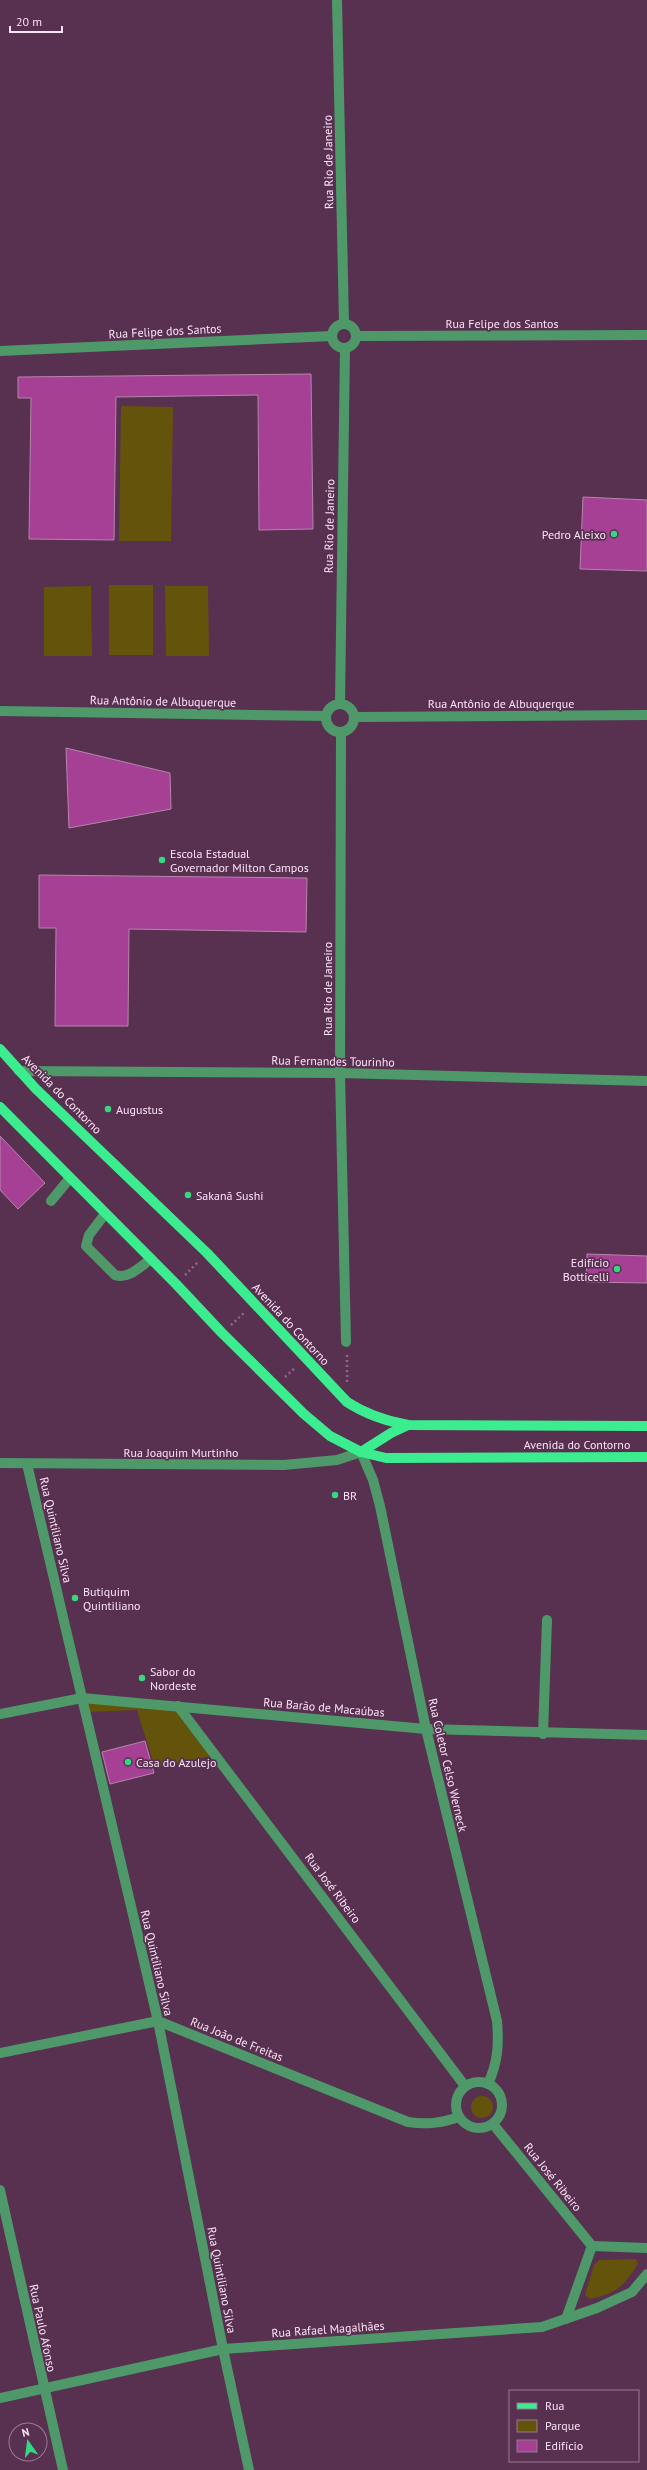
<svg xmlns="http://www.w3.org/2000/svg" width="647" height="2470" font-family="'PT Sans',sans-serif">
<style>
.green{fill:#64530a}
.building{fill:#a54095;stroke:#b587ab}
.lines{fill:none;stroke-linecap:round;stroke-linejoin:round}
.path{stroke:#8d6a86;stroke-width:2.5;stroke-dasharray:2 3;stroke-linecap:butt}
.minor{stroke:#4e9869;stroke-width:10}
.major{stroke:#3bed8e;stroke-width:10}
.poi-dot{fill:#35d881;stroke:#583050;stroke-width:1.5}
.labels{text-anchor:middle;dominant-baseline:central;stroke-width:3.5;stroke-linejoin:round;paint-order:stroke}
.street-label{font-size:12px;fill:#fce3f6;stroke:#583050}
.poi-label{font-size:12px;fill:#fce3f6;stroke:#583050;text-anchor:start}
</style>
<rect width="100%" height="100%" fill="#583050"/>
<g class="green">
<path d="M121 406 173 407 171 541H119Z"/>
<rect x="109" y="585" width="44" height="70"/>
<path d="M91 586 92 656H44V587Z"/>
<path d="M165 586H208L209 656H166Z"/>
<path d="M84 1698 179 1709 216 1755 155 1768 137 1710 88 1712Z"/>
<circle cx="482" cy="2107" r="11"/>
<path d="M636 2259 638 2264C623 2287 617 2293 590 2299L585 2295 594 2265 599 2260Z"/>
</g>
<g class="building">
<path d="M311 374 313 529 259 530 258 395 116 397 114 540 29 539 31 398H18V377Z"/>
<path d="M583 497 647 500V571L580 569Z"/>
<path d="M66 748 170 773 171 809 69 828Z"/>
<path d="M39 875 307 878 306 932 129 929 128 1026H55L56 928H39Z"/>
<path d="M0 1136 45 1183 18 1209 0 1190Z"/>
<path d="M587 1254 647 1256V1283L586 1282Z"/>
<path d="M145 1741 154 1773 110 1784 102 1752Z"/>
</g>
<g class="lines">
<g class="path">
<path d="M185 1275 198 1262"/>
<path d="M231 1325 245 1312"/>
<path d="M347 1355V1382"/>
<path d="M285 1377 296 1367"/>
</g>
<g class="minor">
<path d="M337 0 344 324"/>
<circle cx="344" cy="336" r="12"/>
<path d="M356 336 647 335"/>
<path d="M0 351 332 336"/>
<path d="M340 703 345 348"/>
<circle cx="340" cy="718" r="14"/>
<path d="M0 711 326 716"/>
<path d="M354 717 647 715"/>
<path d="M341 732 340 1073 346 1342"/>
<path d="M19 1071 340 1073 647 1081"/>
<path d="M51 1201 70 1178"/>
<path d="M105 1214 89 1235 86 1246 115 1275C128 1280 141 1266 151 1259"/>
<path d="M0 1463 284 1465 337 1460 361 1452 373 1480 380 1506 426 1729 497 2021C499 2044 498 2062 488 2084"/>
<path d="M27 1464 158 2021 223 2349 249 2470"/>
<path d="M178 1706 465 2086"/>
<path d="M0 1714 82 1698 426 1729 647 1735"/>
<path d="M543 1734 547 1620"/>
<path d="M0 2053 158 2021 408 2122C427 2125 441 2123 459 2117"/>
<circle cx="479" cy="2105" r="23"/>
<path d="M493 2124 592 2246"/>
<path d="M0 2190 63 2470"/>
<path d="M592 2246 647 2248"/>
<path d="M566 2319 592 2246"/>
<path d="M0 2398 223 2349 542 2327 597 2308 632 2292 647 2274"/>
</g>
<g class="major">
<path d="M0 1049 36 1089 207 1253 347 1402C367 1415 385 1421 408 1425L647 1426"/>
<path d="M0 1107 176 1284 222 1333 304 1414 330 1436 361 1452 386 1458 647 1457"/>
<path d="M361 1452 391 1433 408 1425"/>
</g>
</g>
<g class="poi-dot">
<circle cx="614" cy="534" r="4"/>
<circle cx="162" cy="860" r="4"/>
<circle cx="108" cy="1109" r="4"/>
<circle cx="188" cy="1195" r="4"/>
<circle cx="617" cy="1269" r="4"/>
<circle cx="335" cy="1495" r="4"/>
<circle cx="75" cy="1598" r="4"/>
<circle cx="142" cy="1678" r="4"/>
<circle cx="128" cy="1762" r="4"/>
</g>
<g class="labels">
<g class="street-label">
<text transform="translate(328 162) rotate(-91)">Rua Rio de Janeiro</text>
<text x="502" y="323">Rua Felipe dos Santos</text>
<text transform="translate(165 331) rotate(-3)">Rua Felipe dos Santos</text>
<text transform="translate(329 526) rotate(-89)">Rua Rio de Janeiro</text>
<text transform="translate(163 701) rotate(1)">Rua Antônio de Albuquerque</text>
<text x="501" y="703">Rua Antônio de Albuquerque</text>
<text transform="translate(327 989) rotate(-90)">Rua Rio de Janeiro</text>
<text transform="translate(333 1061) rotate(1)">Rua Fernandes Tourinho</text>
<text transform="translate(62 1094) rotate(45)">Avenida do Contorno</text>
<text transform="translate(291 1324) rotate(47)">Avenida do Contorno</text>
<text x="577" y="1444">Avenida do Contorno</text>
<text x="181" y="1452">Rua Joaquim Murtinho</text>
<text transform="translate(56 1530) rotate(77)">Rua Quintiliano Silva</text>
<text transform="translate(324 1707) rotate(5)">Rua Barão de Macaúbas</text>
<text transform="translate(448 1765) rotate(77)">Rua Coletor Celso Werneck</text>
<text transform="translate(333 1888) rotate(53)">Rua José Ribeiro</text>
<text transform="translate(157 1963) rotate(77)">Rua Quintiliano Silva</text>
<text transform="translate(237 2039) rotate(22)">Rua João de Freitas</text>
<text transform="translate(553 2177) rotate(51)">Rua José Ribeiro</text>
<text transform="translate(222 2280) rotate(79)">Rua Quintiliano Silva</text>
<text transform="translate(43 2328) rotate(78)">Rua Paulo Afonso</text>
<text transform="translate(328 2329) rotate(-4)">Rua Rafael Magalhães</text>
</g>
<g class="poi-label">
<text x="606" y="534" text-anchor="end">Pedro Aleixo</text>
<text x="170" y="853">Escola Estadual<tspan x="170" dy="14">Governador Milton Campos</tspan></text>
<text x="116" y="1109">Augustus</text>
<text x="196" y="1195">Sakanã Sushi</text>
<text x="609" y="1262" text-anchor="end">Edifício<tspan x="609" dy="14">Botticelli</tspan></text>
<text x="343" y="1495">BR</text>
<text x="83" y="1591">Butiquim<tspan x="83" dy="14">Quintiliano</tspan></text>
<text x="150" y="1671">Sabor do<tspan x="150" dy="14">Nordeste</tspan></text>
<text x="136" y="1762">Casa do Azulejo</text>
</g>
</g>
<rect x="509" y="2390" width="130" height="72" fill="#583050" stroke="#9a7892"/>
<rect x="517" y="2403" width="20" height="6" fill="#3bed8e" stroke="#9a7892"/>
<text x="545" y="2410" font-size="12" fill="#fce3f6">Rua</text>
<rect x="517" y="2420" width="20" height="12" fill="#64530a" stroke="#9a7892"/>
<text x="545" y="2430" font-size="12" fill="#fce3f6">Parque</text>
<rect x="517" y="2440" width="20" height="12" fill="#a54095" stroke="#9a7892"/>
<text x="545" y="2450" font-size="12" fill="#fce3f6">Edifício</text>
<g transform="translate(28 2442) rotate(346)"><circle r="19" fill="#583050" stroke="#9a7892"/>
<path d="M0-3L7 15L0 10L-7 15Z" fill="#35d881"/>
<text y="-6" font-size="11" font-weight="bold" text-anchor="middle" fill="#fce3f6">N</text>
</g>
<path d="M10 26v6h52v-6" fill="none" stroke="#fce3f6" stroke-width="2"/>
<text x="16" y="26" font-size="12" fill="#fce3f6" stroke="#583050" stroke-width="3" paint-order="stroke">20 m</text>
</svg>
